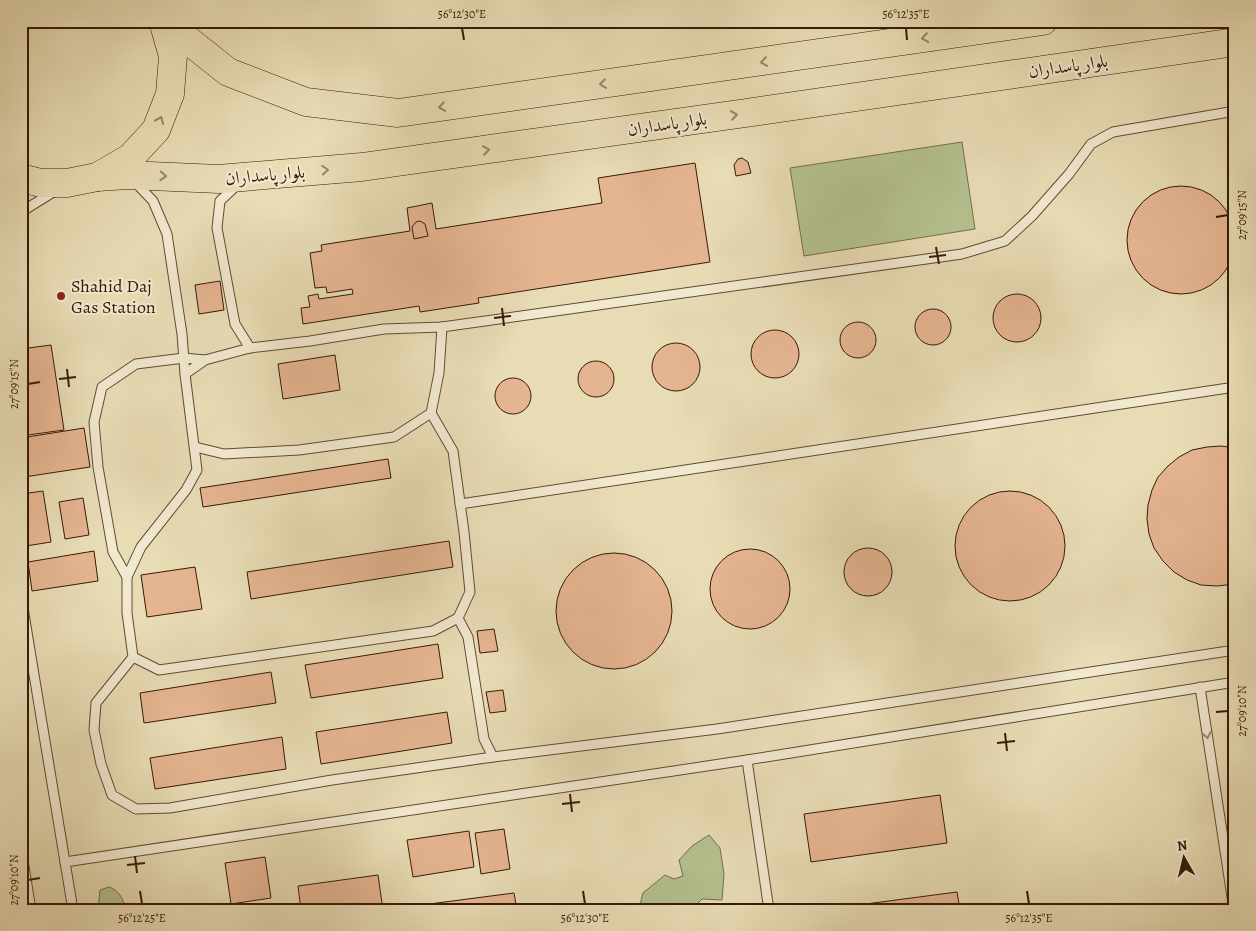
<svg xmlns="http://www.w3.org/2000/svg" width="1256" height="931" font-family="Alegreya,Amiri,serif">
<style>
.green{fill:#b4c18f;stroke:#766e4a}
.building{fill:#e5b591;stroke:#371a06}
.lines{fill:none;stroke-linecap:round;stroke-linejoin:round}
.service-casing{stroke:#634a32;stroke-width:11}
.trunk-casing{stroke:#371a06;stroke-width:29}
.service{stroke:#f0e8cf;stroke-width:9}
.trunk{stroke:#e8dcb5;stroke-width:28}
.oneway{stroke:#988566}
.oneway2{stroke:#9d8b75}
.ticks{fill:none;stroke:#371a06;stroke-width:2}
.poi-dot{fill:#8f2418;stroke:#f0e8cf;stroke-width:2}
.labels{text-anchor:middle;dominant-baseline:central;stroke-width:4;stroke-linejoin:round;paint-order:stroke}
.street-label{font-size:18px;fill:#371a06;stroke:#f0e8cf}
.poi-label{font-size:18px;fill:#371a06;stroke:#f0e8cf;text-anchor:start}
.neatline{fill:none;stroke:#371a06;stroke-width:2}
.ticks-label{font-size:12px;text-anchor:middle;fill:#371a06}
</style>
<rect width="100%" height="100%" fill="#e8dcb5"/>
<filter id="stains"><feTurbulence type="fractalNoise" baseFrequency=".004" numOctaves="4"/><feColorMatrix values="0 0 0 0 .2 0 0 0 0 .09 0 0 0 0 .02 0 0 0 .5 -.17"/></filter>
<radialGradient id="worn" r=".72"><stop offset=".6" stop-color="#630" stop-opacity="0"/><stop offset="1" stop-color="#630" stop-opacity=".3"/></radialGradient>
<g class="green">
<path d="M962 142 975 229 804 256 790 168Z"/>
<path d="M709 835 720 848 724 874 722 900 702 899 691 910 639 909 643 893 665 875 674 879 683 876 679 860 692 846Z"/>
<path d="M109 887C120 891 123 899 126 910H98L100 890Z"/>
</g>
<g class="building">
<path d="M742 158 748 162 751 173 736 176 734 165 738 159Z"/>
<path d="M695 163 710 262 478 298 479 303 420 312 419 306 303 324 301 308 310 307 308 296 318 294 319 299 353 294 352 289 327 293 326 287 315 288 310 253 322 251 321 245 410 231 407 208 432 203 436 229 602 203 598 178Z"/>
<circle cx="1181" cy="240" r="54"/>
<path d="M420 221 425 224 428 236 414 239 412 227 416 222Z"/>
<path d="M220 281 224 310 199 314 195 285Z"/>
<circle cx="1017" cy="318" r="24"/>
<circle cx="933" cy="327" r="18"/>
<circle cx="858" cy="340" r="18"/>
<circle cx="775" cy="354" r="24"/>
<circle cx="676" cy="367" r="24"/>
<path d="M51 345 64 430 21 436V349Z"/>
<path d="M335 355 340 390 283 399 278 364Z"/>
<circle cx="596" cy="379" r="18"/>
<circle cx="513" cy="396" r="18"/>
<path d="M84 428 90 467 24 477 21 459V438Z"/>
<path d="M1221 446 1235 448V584L1217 586 1201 585 1187 580 1174 572 1163 561 1154 548 1149 534 1147 519 1148 505 1152 490 1158 477 1168 466 1179 457 1192 450 1207 447Z"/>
<path d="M388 459 391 478 203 507 200 488Z"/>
<path d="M43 491 51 542 26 546 21 512V494Z"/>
<circle cx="1010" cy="546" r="55"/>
<path d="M83 498 89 535 65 539 59 502Z"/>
<path d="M449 541 453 567 251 599 247 572Z"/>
<circle cx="868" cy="572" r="24"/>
<circle cx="750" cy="589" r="40"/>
<path d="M94 551 98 581 32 591 28 562Z"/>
<circle cx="614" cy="611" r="58"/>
<path d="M195 567 202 609 147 617 141 575Z"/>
<path d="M494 629 498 651 480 653 477 631Z"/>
<path d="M438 644 443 678 311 698 305 665Z"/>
<path d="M271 672 276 703 144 723 140 693Z"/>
<path d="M503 690 506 711 490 713 486 692Z"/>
<path d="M447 712 452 743 321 764 316 732Z"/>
<path d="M282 737 286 769 155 789 150 758Z"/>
<path d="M940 795 947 843 811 862 804 814Z"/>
<path d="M504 829 510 869 481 874 475 833Z"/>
<path d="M469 831 474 867 413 877 407 840Z"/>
<path d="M265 857 271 898 231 904 225 863Z"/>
<path d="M378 875 383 910H301L298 886Z"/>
<path d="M957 892 960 910H820Z"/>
<path d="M514 893 517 910H415L414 906Z"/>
</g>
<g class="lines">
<defs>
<g id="service">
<path d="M135 182 153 201 167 234 182 334 185 374 197 470 186 490 141 547 127 577V613L133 657 96 703 94 730 101 764 112 795 136 809 170 808 332 780 493 757 717 729 1235 650"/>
<path d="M238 184 220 201 217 228 235 324 250 348"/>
<path d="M21 212 55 191"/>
<path d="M185 374 205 360 250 348 310 341 384 329 442 327 962 254 1005 241 1032 216 1069 174 1091 144 1113 132 1235 111"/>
<path d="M195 447 224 454 299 450 394 437 431 413 439 373 442 327"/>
<path d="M460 504 1235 387"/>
<path d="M127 577 113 552 98 467 94 422 102 387 136 364 184 358 205 360"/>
<path d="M21 596 65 862"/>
<path d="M458 618 468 637 484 739 493 757"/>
<path d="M133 657 159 670 433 631 458 618 470 592 464 532 453 451 431 413"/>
<path d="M1232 683 1235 701"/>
<path d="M1200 687 1234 910"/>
<path d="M747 760 769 910"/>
<path d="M21 847 31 910"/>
<path d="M73 910 65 862 747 760 1235 682"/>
</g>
<g id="trunk">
<path d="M164 21 228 72 306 102 398 113 1043 21"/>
<path d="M97 177 127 175 219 179 362 167 746 113 1235 42"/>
<path d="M21 178 41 183H67L97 177 130 158 156 130 170 94 173 56 163 21"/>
</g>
</defs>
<use href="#service" class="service-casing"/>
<use href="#trunk" class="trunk-casing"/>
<use href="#service" class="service"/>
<use href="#trunk" class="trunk"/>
</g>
<defs><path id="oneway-chevron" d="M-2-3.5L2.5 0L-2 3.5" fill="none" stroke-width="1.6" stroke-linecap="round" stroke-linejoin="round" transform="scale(1.25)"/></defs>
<g class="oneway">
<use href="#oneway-chevron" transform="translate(925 38) rotate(172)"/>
<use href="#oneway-chevron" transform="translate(764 62) rotate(172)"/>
<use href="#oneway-chevron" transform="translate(603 84) rotate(172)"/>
<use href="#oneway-chevron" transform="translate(442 107) rotate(172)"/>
<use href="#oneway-chevron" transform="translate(734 115) rotate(-8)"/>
<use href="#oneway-chevron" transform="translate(160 120) rotate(-68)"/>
<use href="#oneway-chevron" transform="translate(486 150) rotate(-8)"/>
<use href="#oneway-chevron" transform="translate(325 170) rotate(-5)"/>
<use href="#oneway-chevron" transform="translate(163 176) rotate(3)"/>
</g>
<use class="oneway2" href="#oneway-chevron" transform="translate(1207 735) rotate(81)"/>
<path class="ticks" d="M462 28 464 40M906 28 907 40M1216 217 1228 215M936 247 939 264M929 257 946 255M502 308 504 326M494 318 511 316M67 369 69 387M59 379 76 377M28 384 40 382M1216 712 1228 711M1005 733 1007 751M997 743 1015 741M570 794 572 812M562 804 580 802M135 856 137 873M127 865 145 863M28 880 40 878M140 891 142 904M583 891 585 904M1027 891 1029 904"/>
<circle class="poi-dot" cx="61" cy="296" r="5"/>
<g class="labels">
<g class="street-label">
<text transform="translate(1068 66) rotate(-8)">بلوار پاسداران</text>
<text transform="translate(667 124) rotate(-8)">بلوار پاسداران</text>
<text transform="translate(265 175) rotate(-5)">بلوار پاسداران</text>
</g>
<g class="poi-label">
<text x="71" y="286">Shahid Daj<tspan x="71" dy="21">Gas Station</tspan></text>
</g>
</g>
<rect width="1256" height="931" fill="none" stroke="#e8dcb5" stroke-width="55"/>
<g transform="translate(1184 858) rotate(352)" stroke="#f0e8cf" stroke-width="4" paint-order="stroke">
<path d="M0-4L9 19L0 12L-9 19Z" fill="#371a06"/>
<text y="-8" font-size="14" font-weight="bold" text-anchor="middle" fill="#371a06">N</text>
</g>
<rect x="28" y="28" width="1200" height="876" class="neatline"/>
<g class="ticks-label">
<text x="462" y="18">56°12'30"E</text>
<text x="906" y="18">56°12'35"E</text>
<text transform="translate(1242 215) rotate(-90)" y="4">27°09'15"N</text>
<text transform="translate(14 384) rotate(-90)" y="4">27°09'15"N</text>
<text transform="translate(1242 711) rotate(-90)" y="4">27°09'10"N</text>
<text transform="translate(14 880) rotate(-90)" y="4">27°09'10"N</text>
<text x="142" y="922">56°12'25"E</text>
<text x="585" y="922">56°12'30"E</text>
<text x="1029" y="922">56°12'35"E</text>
</g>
<rect width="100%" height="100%" filter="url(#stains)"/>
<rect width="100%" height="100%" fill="url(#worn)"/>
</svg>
